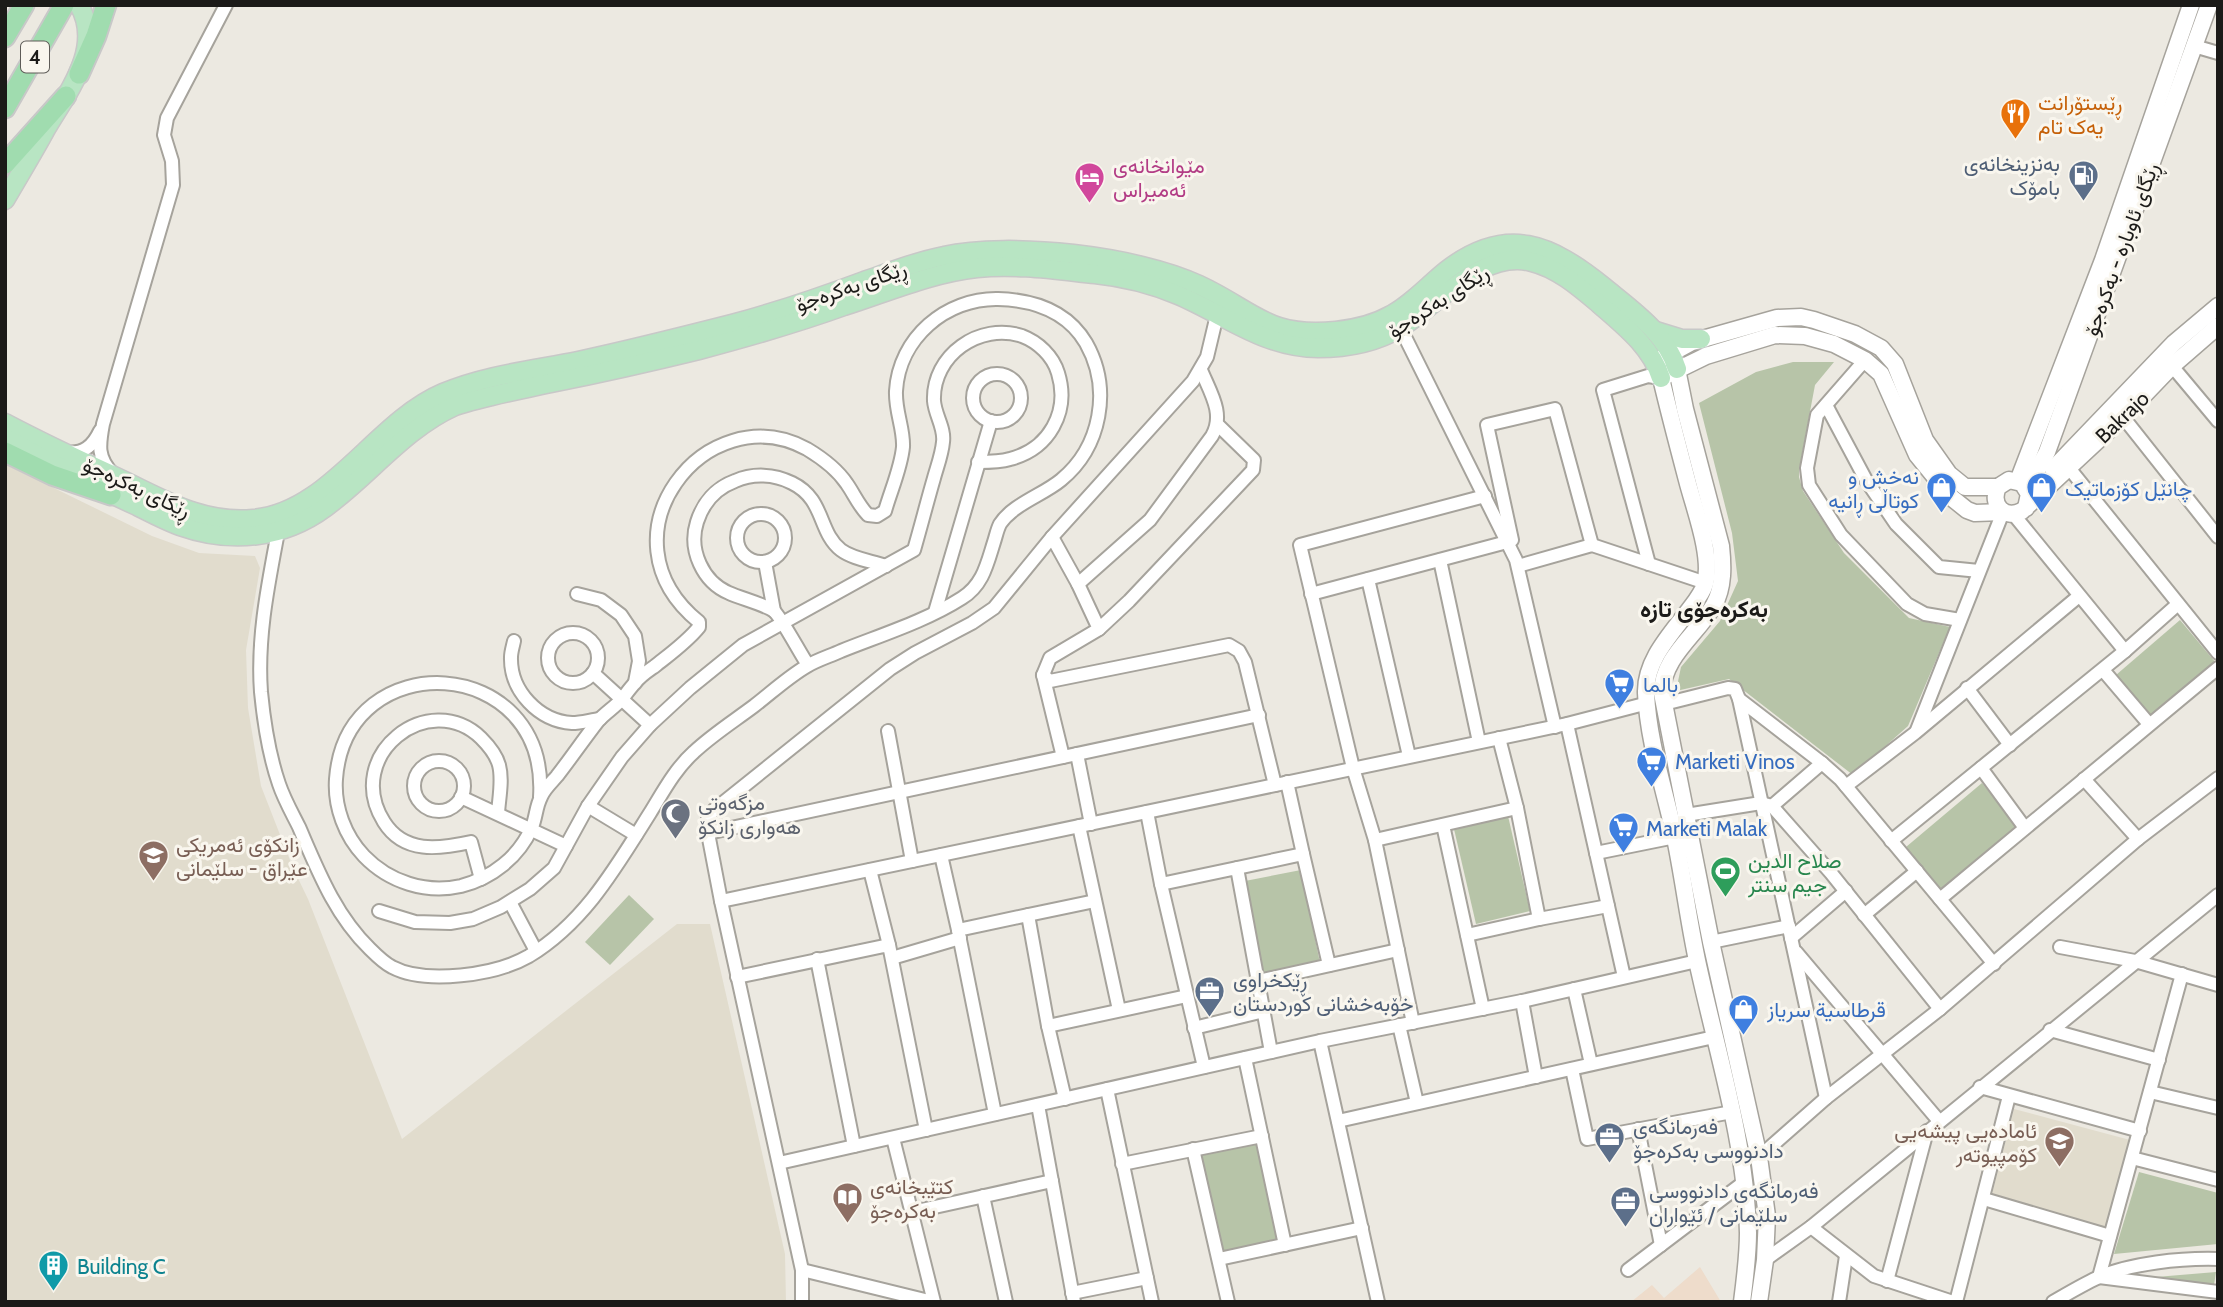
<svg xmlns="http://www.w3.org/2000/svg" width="2223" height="1307" font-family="Cabin,Vazirmatn,sans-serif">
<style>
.built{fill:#e1dccd}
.industrial{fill:#eedccb}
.green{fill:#b7c4a8}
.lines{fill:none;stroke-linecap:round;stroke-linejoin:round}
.minor-casing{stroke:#a6a39c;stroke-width:16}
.secondary-casing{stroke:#a6a39c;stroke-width:19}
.primary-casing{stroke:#c8c8c8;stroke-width:21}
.trunk-casing{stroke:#c8c8c8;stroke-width:23}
.minor{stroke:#fff;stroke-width:12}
.secondary{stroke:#fff;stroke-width:16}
.primary{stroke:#b8e5c3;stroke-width:18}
.trunk{stroke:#a0dcaf;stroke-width:19}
.labels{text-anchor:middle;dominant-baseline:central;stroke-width:6;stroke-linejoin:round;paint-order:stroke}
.shield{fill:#f9f6ee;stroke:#5e5c58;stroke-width:2}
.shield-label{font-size:19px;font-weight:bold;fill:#1b1a18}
.food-label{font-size:21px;fill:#c56008;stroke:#f9f6ee;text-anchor:start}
.service-label{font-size:21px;fill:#4e5e75;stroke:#f9f6ee;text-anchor:start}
.hotel-label{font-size:21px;fill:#b23c85;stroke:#f9f6ee;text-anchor:start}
.street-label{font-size:21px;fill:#1b1a18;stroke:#f9f6ee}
.shop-label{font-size:21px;fill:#366cbe;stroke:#f9f6ee;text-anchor:start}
.worship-label{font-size:21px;fill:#5b616d;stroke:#f9f6ee;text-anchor:start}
.education-label{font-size:21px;fill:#785e54;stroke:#f9f6ee;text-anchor:start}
.leisure-label{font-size:21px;fill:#27864d;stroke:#f9f6ee;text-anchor:start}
.culture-label{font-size:21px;fill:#0d838f;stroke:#f9f6ee;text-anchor:start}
.neighbourhood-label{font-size:23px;font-weight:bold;fill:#1b1a18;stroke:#f9f6ee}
</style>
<rect width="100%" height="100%" fill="#ece9e1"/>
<g class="built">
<path d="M5 464 152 536 199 553 255 556 260 568 246 650 248 708 261 786 293 868 308 899 402 1139 677 924H710L785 1254 786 1302H5Z"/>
<path d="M2014 1109 2130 1140 2106 1230 1991 1198Z"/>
</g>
<path class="industrial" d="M1700 1267 1721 1302H1631L1652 1285 1664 1298Z"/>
<g class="green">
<path d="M1793 362H1834L1815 385 1799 470V477L1803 491 1844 553 1909 618 1950 627 1908 726 1853 775 1729 679 1676 691 1681 667 1720 621 1738 581 1732 533 1699 403 1756 372Z"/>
<path d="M2180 620 2216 663 2152 717 2116 675Z"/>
<path d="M1982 783 2018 827 1942 891 1906 847Z"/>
<path d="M1508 816 1530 911 1476 924 1454 829Z"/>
<path d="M1301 870 1320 963 1264 975 1245 881Z"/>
<path d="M629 895 654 919 610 965 585 942Z"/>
<path d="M1258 1142 1278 1240 1221 1251 1201 1154Z"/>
<path d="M2139 1172 2218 1193V1244L2114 1254Z"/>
<path d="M2216 1272 2214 1285 2156 1277Z"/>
</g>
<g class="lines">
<defs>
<g id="minor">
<path d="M2194 46 2218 53"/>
<path d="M1400 327 1516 560 1555 727"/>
<path d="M1865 360 1817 415 1807 468 1809 485 1841 535 1907 604 1925 614 1960 620"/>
<path d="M2172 366 2218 421"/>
<circle cx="997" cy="398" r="24"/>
<path d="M1826 405 1866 480 1896 524 1939 567 1979 571"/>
<path d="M2123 417 2218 537"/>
<path d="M65 452C83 455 93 446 100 431"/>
<path d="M2069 468 2218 653"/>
<path d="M113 474C97 458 99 445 103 424L173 185 172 161 164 135 167 118 226 5"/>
<circle cx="761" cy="538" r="24"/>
<path d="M2014 515 2125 651"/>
<path d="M278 532C268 585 257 638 261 692 264 723 269 755 279 784 284 799 292 813 299 827 318 871 335 915 370 949 376 955 384 963 392 967 426 985 496 975 529 956 585 922 616 867 650 813 663 792 675 769 694 752 712 735 734 721 754 706 771 693 788 677 807 666 817 660 830 656 841 651 881 635 926 621 962 598 983 585 987 564 994 542 996 536 997 530 1000 524 1013 504 1043 495 1061 480 1101 447 1112 389 1086 343 1067 311 1033 300 998 299 946 298 899 338 896 391 895 411 904 429 903 447 901 468 891 490 885 511L877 516 868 515C859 506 854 494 847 484 837 469 822 458 807 449 706 394 594 537 699 622V627C687 642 670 654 655 666 648 671 640 676 635 683 630 688 626 694 622 699 615 707 605 713 598 721 584 739 571 758 557 776 552 782 544 789 541 797 536 806 536 818 532 827 519 857 492 878 461 886 426 894 389 882 364 856 345 836 334 807 336 779 346 643 549 654 540 797"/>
<path d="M1052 537 1078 584 1099 629 1050 658 1043 675 1050 681 1229 645 1239 651 1245 662 1275 785"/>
<path d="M1512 540 1487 425 1555 409 1592 545"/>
<path d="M1440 560 1479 742"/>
<path d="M765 562 774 611"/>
<path d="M1649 564 1603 390 1648 376 1661 378"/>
<path d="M1518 566 1592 545 1706 583"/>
<path d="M1368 579 1409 756"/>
<path d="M1078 584 1150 520 1212 436C1225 414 1210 392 1201 370"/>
<path d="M577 594 601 600 621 615 635 636 639 661 635 682"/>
<path d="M1311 594 1507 542"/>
<path d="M935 612 991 421"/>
<path d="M1099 629 1129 601 1253 470 1254 460 1218 425"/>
<circle cx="573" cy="658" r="25"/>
<path d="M514 641C513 646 511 652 511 657 510 691 539 721 572 723 581 723 591 720 600 719"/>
<path d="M808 665C801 655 781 617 774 611 766 605 740 598 729 593 703 582 688 550 697 522 703 503 716 488 735 481 753 473 774 474 792 483 825 499 818 532 841 550 853 559 872 561 886 566"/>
<path d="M2103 670 2149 724"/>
<path d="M593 673 650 725"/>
<path d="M1043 675 1063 757"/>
<path d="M1967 688 2010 745"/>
<path d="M1739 699 1822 763 1840 779 1994 964"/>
<path d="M1664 704 1728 688 1735 689 1739 699 1826 1098"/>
<path d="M1567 724 1624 977"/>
<path d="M1917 730 2003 512"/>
<path d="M888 731 912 861"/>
<path d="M1077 754 1091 824"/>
<circle cx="439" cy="786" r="25"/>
<path d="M1981 768 2025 828"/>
<path d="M2084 779 2138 839"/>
<path d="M1287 782 1303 854"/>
<path d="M1846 786 1915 733 2079 596"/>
<path d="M461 797 566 846"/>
<path d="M588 806 636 835"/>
<path d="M1772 806 1822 763"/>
<path d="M1517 808 1539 919 1608 906"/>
<path d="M1147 812 1161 884 1237 868 1271 1052"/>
<path d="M1686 815 1761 803 1772 806 1831 873 1940 1009"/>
<path d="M1443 825 1483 1009"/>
<path d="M1079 826 1119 1010"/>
<path d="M708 833 1259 715"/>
<path d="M1375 840 1353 768 1300 545 1485 496"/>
<path d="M1891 841 2125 651 2178 604"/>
<path d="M1596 853 1675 837"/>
<path d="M941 855 958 930 1028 915 1048 1026 1065 1099"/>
<path d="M1237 868 1303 854 1329 965"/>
<path d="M870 870 889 945"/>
<path d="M481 879 471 842C439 849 404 854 384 822 342 755 429 688 481 738 489 746 496 754 499 765 503 780 499 798 498 813"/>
<path d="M1161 884 1204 1067"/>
<path d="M1940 899 2218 668"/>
<path d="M721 901 1567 724 1648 703"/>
<path d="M510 902 536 951"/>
<path d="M379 911 415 922 450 923 473 919 501 907 530 889 554 868 588 806 622 757 650 725 690 688 743 645 914 550C921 526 927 502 934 478 937 467 942 454 943 442 945 428 935 415 934 401 932 355 980 322 1022 336 1038 342 1053 356 1058 373 1070 412 1049 449 1010 459 1000 462 989 462 978 462"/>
<path d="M1028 915 1095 901"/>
<path d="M1864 915 1917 871"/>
<path d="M958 930 995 1114"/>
<path d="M1467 935 1539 919"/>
<path d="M1791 938 1846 891"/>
<path d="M1711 942 1789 926"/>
<path d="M2060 947 2135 961 2218 985"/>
<path d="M1796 952 1939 1121"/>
<path d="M892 958 960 938"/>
<path d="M817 959 854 1146"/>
<path d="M2182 974 2099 1277 2218 1292"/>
<path d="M737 977 889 945 926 1130"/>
<path d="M1258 981 1398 950"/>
<path d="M1574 989 1591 1064"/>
<path d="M1522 1001 1536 1077"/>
<path d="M1413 1023 1375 840 1517 808 1499 738"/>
<path d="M1399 1025 1417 1103"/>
<path d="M1048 1026 1187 996"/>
<path d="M1194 1028 1264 1011"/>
<path d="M2050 1030 2159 1060"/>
<path d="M1320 1041 1378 1302"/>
<path d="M1245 1058 1285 1245"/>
<path d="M1572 1069 1587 1139 1732 1112"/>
<path d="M1980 1087 2140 1131"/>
<path d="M1107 1089 1152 1302"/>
<path d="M2150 1092 2218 1108"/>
<path d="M1038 1105 1074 1302"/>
<path d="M1338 1121 1714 1037"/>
<path d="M1638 1129 1661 1245 1743 1183"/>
<path d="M893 1138 934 1302"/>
<path d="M1193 1149 1228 1302"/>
<path d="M1759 1157 1826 1098 1940 1009 2138 839 2218 778"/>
<path d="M2132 1158 2218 1180"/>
<path d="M779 1163 1320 1041 1522 1001 1697 961"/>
<path d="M1122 1164 1262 1136"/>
<path d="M983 1196 1006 1302"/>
<path d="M1984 1199 2110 1236"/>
<path d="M912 1212 1052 1181"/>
<path d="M1811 1227 1874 1276 1953 1302"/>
<path d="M1219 1259 1362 1228"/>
<path d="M1765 1260 1811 1227 2218 895"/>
<path d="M802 1270 933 1302"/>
<path d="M1628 1270 1661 1245"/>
<path d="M1887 1281 1927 1131"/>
<path d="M1072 1293 1147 1278"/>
<path d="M802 1302V1270L721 901 707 828 708 818 714 810 890 669 915 653 972 623 994 608 1052 537 1193 381 1207 357 1217 315"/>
<path d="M1839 1302 1846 1256"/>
<path d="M1956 1302 2009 1096"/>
<path d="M2053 1302C2067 1294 2082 1285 2097 1278 2130 1263 2182 1258 2218 1259"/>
</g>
<g id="secondary">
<path d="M1659 360 1692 342 1777 318 1801 317 1814 320 1855 334 1881 348 1895 364 1925 440 1949 474 1965 487H1998"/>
<path d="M1677 369 1685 409 1721 546C1723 565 1724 587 1714 605 1697 635 1662 657 1662 693L1711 942 1759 1157 1767 1216 1765 1260 1759 1302"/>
<path d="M2053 469 2174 343 2218 306"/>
<path d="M2018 481 2103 260 2191 5"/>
<path d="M2027 489 2047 452 2209 5"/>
<path d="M2026 508 2029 494 2022 483 2009 480 1998 487C1990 505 2004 520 2022 511L2123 417 2172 366 2218 326"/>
<path d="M1742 1302C1745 1279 1748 1256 1748 1233 1746 1146 1719 1059 1700 974 1689 927 1684 880 1674 833 1664 788 1648 740 1646 693 1645 661 1670 635 1689 610 1695 602 1702 594 1705 584 1713 556 1694 508 1687 480 1678 446 1669 412 1661 378L1706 356 1775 335 1805 336 1834 344 1865 360 1881 374 1917 455 1952 498 1967 510 1975 513 2003 512"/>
</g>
<g id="primary">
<path d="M5 200C19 176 33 153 46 129 67 93 104 48 79 5"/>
<path d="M1656 331 1682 339H1701"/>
<path d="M5 423C41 442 77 459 114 476 160 497 200 524 253 519 329 513 375 422 443 393 486 375 533 370 578 361 630 350 681 337 732 324 777 312 821 297 864 281 890 272 917 261 944 256 1010 241 1138 256 1199 285 1255 311 1267 338 1336 331 1354 329 1373 325 1389 316 1411 305 1428 285 1447 270 1507 224 1551 244 1604 287 1632 310 1666 333 1677 369"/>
<path d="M5 438C49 461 92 486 137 506 151 513 166 521 180 526 231 544 283 539 326 507 371 474 404 429 455 406 486 396 519 390 551 383 601 373 650 362 699 350 748 337 797 323 844 306 888 292 931 273 977 268 1016 264 1056 270 1095 274 1124 277 1152 284 1178 295 1225 315 1265 348 1318 348 1347 348 1375 343 1400 328 1438 305 1482 249 1532 262 1557 268 1579 287 1598 303 1623 325 1651 346 1661 378"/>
</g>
<g id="trunk">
<path d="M5 37 24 5"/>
<path d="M79 74 96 36 106 5"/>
<path d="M5 108 64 5"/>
<path d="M5 164 66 96"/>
<path d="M5 452 52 475 111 495"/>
</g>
</defs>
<use href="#minor" class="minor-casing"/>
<use href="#secondary" class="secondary-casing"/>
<use href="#primary" class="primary-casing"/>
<use href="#trunk" class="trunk-casing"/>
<use href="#minor" class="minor"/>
<use href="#secondary" class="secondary"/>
<use href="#primary" class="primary"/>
<use href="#trunk" class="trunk"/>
</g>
<defs>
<symbol id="restaurant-pin" viewBox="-11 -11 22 30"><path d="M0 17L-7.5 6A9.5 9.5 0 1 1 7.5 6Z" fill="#e8710a" stroke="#f9f6ee"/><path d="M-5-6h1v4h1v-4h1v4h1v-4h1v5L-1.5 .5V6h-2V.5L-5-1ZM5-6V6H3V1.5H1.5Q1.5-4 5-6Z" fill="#fff"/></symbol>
<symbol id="fuel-pin" viewBox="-11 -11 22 30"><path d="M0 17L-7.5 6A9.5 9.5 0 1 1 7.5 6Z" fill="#5c6f8a" stroke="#f9f6ee"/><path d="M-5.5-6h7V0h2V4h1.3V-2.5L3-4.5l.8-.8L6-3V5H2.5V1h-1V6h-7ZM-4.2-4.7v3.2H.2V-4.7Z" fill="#fff"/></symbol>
<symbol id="hotel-pin" viewBox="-11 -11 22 30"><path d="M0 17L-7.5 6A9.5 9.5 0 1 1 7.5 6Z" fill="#d1479c" stroke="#f9f6ee"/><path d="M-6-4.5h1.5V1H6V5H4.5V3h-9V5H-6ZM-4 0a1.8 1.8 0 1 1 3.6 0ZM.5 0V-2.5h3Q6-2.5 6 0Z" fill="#fff"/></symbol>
<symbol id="shop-pin" viewBox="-11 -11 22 30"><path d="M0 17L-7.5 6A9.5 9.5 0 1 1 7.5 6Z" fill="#3f7fe0" stroke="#f9f6ee"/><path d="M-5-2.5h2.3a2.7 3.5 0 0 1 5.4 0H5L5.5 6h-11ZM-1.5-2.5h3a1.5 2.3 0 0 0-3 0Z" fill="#fff"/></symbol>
<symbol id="supermarket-pin" viewBox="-11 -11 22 30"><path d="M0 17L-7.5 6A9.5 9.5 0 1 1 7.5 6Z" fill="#3f7fe0" stroke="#f9f6ee"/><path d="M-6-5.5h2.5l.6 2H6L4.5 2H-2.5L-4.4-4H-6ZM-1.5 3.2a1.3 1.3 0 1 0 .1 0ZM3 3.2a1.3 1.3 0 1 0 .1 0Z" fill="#fff"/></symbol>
<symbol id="mosque-pin" viewBox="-11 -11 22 30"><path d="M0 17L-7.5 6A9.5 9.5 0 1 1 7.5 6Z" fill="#6b7280" stroke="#f9f6ee"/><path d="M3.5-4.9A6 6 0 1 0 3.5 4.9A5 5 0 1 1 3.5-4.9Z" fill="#fff"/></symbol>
<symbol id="university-pin" viewBox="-11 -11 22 30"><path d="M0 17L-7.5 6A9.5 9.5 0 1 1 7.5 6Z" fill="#8d6e63" stroke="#f9f6ee"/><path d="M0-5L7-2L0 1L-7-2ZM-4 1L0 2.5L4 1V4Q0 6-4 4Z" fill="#fff"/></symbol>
<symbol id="stadium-pin" viewBox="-11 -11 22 30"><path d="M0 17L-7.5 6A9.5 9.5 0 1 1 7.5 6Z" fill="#2e9e5b" stroke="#f9f6ee"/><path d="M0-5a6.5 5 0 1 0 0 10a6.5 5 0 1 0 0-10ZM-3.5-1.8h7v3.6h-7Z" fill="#fff"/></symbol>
<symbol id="office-pin" viewBox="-11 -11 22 30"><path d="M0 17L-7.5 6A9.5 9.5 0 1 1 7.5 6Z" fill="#5c6f8a" stroke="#f9f6ee"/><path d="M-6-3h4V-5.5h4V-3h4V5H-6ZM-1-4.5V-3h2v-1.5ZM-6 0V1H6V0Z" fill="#fff"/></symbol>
<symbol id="school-pin" viewBox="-11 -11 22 30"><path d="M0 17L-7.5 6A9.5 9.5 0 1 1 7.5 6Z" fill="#8d6e63" stroke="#f9f6ee"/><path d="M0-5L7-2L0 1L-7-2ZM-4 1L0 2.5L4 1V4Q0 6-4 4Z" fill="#fff"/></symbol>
<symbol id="library-pin" viewBox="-11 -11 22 30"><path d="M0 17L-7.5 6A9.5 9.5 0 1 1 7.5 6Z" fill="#8d6e63" stroke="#f9f6ee"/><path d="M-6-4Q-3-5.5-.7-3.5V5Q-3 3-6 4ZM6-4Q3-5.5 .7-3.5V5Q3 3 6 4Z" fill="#fff"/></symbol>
<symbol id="building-pin" viewBox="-11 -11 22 30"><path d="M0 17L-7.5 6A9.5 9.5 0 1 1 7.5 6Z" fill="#0f9aa8" stroke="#f9f6ee"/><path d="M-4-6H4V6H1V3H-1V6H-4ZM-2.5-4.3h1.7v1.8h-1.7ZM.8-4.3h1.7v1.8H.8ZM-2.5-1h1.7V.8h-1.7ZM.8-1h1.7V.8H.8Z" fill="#fff"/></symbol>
</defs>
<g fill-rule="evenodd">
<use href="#restaurant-pin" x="1998" y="96" width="35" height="47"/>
<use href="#fuel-pin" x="2066" y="158" width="35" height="47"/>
<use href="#hotel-pin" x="1072" y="160" width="35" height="47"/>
<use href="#shop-pin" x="1924" y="470" width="35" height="47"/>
<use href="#shop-pin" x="2024" y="470" width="35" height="47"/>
<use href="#supermarket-pin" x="1602" y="666" width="35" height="47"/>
<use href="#supermarket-pin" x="1634" y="744" width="35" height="47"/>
<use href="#mosque-pin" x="658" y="796" width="35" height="47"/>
<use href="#supermarket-pin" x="1606" y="810" width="35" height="47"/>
<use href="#university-pin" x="136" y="838" width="35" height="47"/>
<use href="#stadium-pin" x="1708" y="854" width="35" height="47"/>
<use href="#office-pin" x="1192" y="974" width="35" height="47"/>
<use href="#shop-pin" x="1726" y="992" width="35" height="47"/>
<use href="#office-pin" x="1592" y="1120" width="35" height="47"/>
<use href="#school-pin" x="2042" y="1124" width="35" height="47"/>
<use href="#library-pin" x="830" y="1180" width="35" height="47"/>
<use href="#office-pin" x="1608" y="1184" width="35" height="47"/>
<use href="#building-pin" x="36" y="1248" width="35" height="47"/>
</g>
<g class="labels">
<rect class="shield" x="21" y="41.5" width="28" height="31" rx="5"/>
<g class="shield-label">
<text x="35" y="57">4</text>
</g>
<g class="food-label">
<text x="2038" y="102">ڕێستۆرانت<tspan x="2038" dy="24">یەک تام</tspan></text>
</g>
<g class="service-label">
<text x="2060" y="163" text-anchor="end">بەنزینخانەی<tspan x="2060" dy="24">بامۆک</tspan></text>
<text x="1233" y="979">ڕێکخراوی<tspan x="1233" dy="24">خۆبەخشانی کوردستان</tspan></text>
<text x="1633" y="1126">فەرمانگەی<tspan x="1633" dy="24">دادنووسی بەکرەجۆ</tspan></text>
<text x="1649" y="1190">فەرمانگەی دادنووسی<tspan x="1649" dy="24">سلێمانی / ئێواران</tspan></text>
</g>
<g class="hotel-label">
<text x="1113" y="165">مێوانخانەی<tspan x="1113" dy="24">ئەمیراس</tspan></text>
</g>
<g class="street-label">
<text transform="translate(2121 249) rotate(-70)">ڕێگای ئاوبارە - بەکرەجۆ</text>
<text transform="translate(851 286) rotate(-19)">ڕێگای بەکرەجۆ</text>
<text transform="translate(1438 301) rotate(-33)">ڕێگای بەکرەجۆ</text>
<text transform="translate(2122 417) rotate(-44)">Bakrajo</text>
<text transform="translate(137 487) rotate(25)">ڕێگای بەکرەجۆ</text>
</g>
<g class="shop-label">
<text x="1919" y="476" text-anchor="end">نەخش و<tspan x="1919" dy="24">کوتاڵی ڕانیە</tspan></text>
<text x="2065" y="488">چانێل کۆزماتیک</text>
<text x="1643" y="684">بالما</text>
<text x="1675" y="761">Marketi Vinos</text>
<text x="1646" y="828">Marketi Malak</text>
<text x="1767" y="1009">قرطاسية سرياز</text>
</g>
<g class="worship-label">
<text x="698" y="802">مزگەوتی<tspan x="698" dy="24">هەواری زانکۆ</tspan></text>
</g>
<g class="education-label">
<text x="176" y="844">زانکۆی ئەمریکی<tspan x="176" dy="24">عێراق - سلێمانی</tspan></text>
<text x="2037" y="1130" text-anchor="end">ئامادەیی پیشەیی<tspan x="2037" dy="24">کۆمپیوتەر</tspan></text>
<text x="870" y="1186">کتێبخانەی<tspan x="870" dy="24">بەکرەجۆ</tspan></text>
</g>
<g class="leisure-label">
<text x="1748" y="860">صلاح الدين<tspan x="1748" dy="24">جيم سنتر</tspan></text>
</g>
<g class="culture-label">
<text x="77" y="1266">Building C</text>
</g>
<g class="neighbourhood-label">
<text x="1704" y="609">بەکرەجۆی تازە</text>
</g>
</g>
<rect width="2223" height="1307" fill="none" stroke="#1b1a18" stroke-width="14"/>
</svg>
